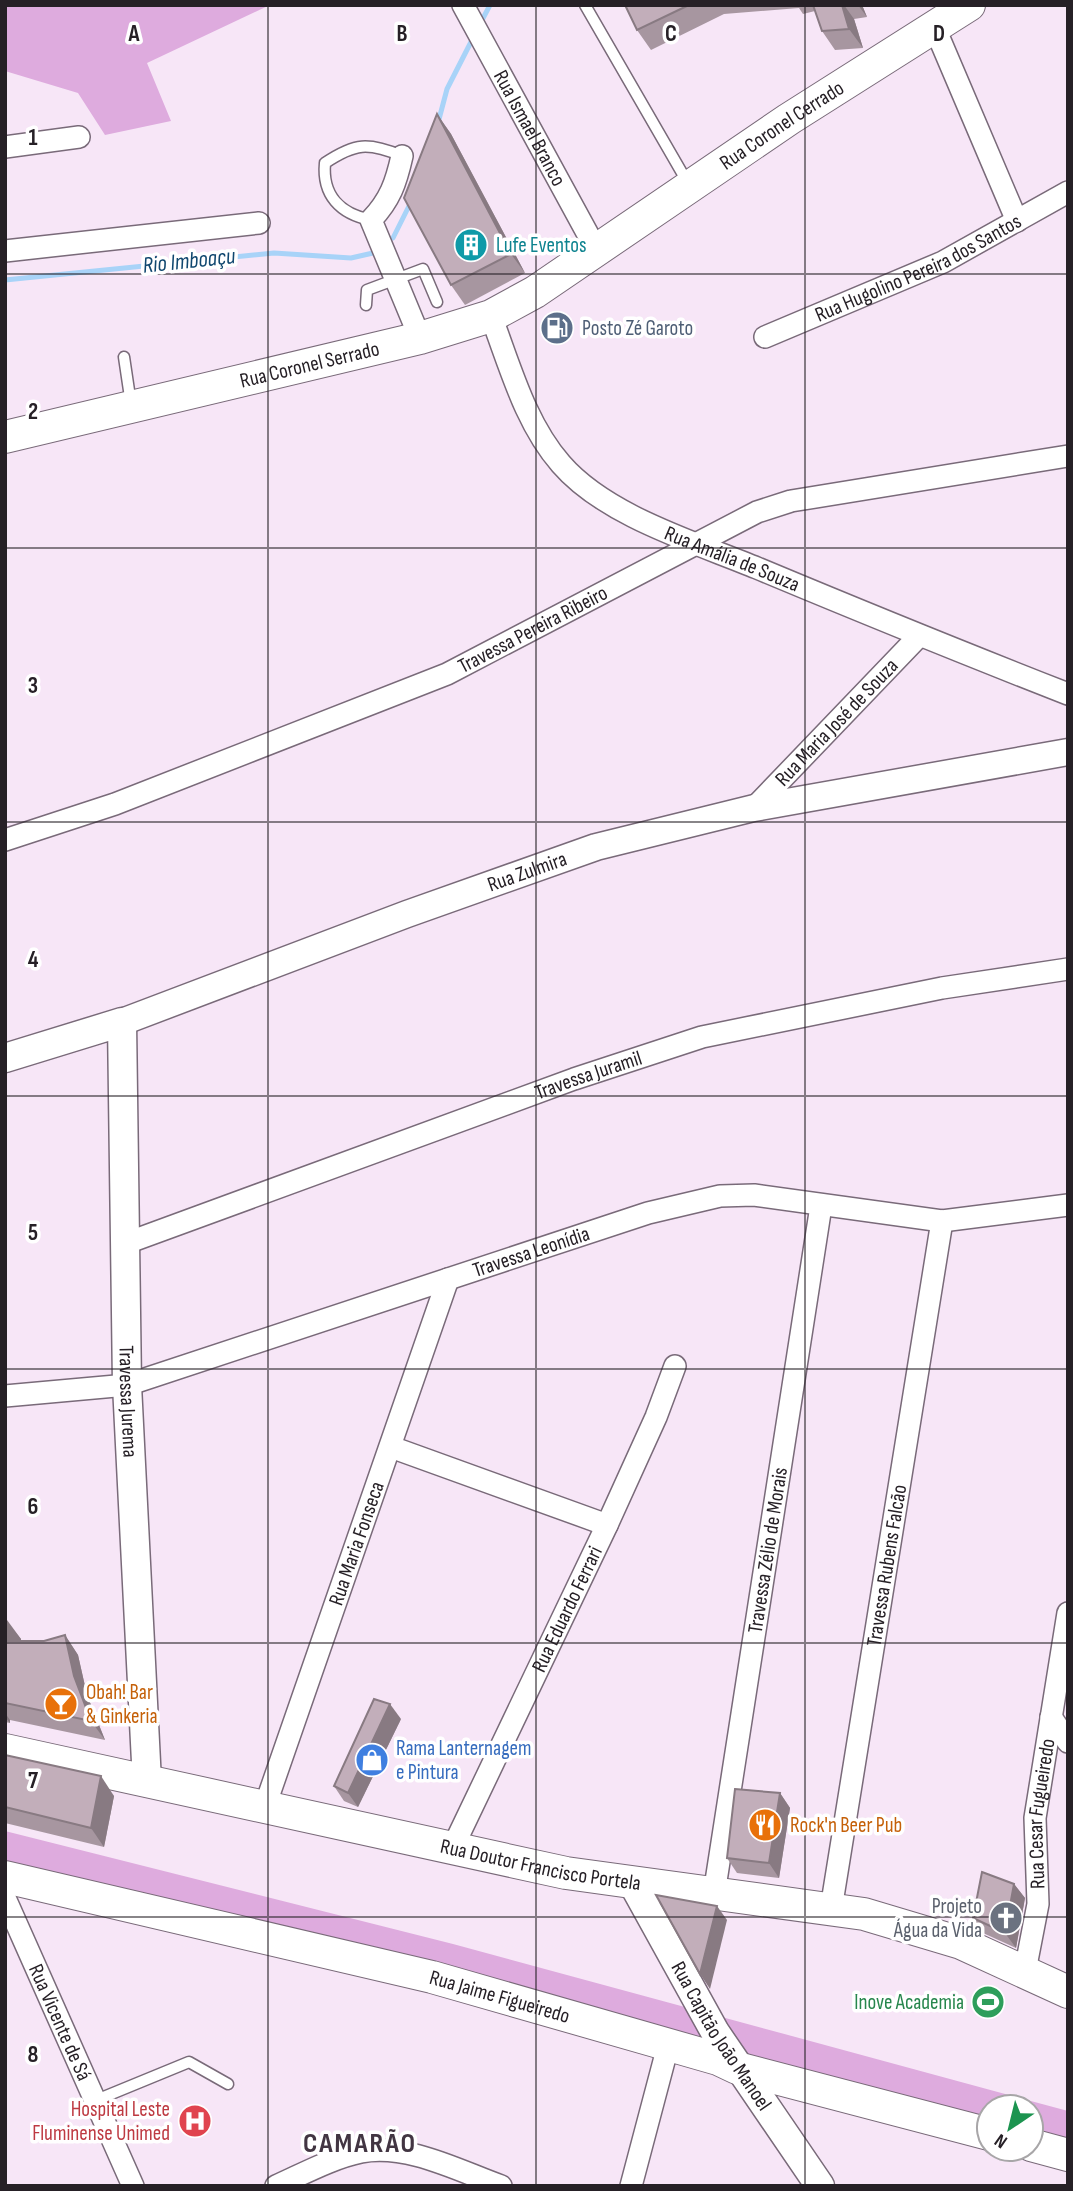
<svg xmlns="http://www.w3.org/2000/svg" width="1073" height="2191" font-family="'Sofia Sans Condensed',sans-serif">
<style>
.green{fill:#deabde}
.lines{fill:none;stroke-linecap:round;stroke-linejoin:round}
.stream{stroke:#a8d3f8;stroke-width:5}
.service-casing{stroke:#796a79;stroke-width:13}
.minor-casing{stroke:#796a79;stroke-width:24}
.tertiary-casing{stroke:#796a79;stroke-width:29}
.secondary-casing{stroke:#796a79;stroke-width:31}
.primary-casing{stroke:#796a79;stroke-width:34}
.service{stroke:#fff;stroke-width:10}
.minor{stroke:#fff;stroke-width:21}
.tertiary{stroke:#fff;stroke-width:26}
.secondary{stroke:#fff;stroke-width:28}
.primary{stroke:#fff;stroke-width:32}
.wall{fill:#a796a0}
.shaded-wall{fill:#887a82}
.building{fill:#c2aeba;stroke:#887a82;stroke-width:2}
.grid{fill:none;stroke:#262026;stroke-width:2;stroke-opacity:0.55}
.labels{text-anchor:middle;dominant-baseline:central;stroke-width:7;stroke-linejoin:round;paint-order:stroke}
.street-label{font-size:21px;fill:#262026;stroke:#fff}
.culture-label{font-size:21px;fill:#0d838f;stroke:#fff;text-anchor:start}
.service-label{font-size:21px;fill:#4e5e75;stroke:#fff;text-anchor:start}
.food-label{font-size:21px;fill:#c56008;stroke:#fff;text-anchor:start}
.shop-label{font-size:21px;fill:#366cbe;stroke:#fff;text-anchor:start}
.worship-label{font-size:21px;fill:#5b616d;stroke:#fff;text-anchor:end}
.leisure-label{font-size:21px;fill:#27864d;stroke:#fff;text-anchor:end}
.health-label{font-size:21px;fill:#be3a42;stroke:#fff;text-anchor:end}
.water-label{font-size:23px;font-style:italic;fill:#10476f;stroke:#fff}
.district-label{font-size:28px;font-weight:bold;letter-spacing:2px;fill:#423542;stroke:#fff}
.grid-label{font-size:23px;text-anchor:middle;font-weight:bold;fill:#262026;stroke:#fff;stroke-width:7;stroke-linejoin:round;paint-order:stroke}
</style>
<rect width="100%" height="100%" fill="#f7e6f7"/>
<g class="green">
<path d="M5 5H270L147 63 171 121 105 135 78 93 5 71Z"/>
<path d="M5 1831 453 1944 1068 2111V2151L1031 2141V2107H989V2130L5 1869Z"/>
</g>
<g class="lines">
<g class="stream">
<path d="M480 24 490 5"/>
<path d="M438 123 447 89 474 36"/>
<path d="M393 238 411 202"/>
<path d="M5 280 274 253 351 258 373 253"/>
</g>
<defs>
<g id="service">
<path d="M585 5 689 185"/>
<path d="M371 220C340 214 322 195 325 163 355 143 368 142 402 156"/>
<path d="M366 305 367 290 423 269 437 302"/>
<path d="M124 357 131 404"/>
<path d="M94 2101 189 2062 228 2084"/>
</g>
<g id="minor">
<path id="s1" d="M463 5 597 251"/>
<path d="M934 26 1017 221"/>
<path d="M5 147 79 137"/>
<path d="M402 156C396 183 390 200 371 220L420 338"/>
<path d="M5 251 259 223"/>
<path id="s2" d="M491 316C510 366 525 423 561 464 606 516 694 542 757 568 860 611 963 653 1068 694"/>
<path id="s3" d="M765 337 943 262 1068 192"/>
<path id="s4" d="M754 808 919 636"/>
<path id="s5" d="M5 840 115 804 447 674 757 512 791 501 1068 456"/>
<path id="s6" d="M124 1244 574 1079 702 1037 942 988 1068 969"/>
<path id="s7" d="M5 1396 127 1385 648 1213 720 1196 754 1195 942 1221 1068 1205"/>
<path d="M391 1447 607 1525"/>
<path d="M1051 1717 1068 1742"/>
<path id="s8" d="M265 1806 448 1279"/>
<path id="s9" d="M452 1849 607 1525 656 1417 675 1366"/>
<path id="s10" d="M714 1894 821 1206"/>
<path id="s11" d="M5 1898 133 2186"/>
<path id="s12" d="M831 1909 942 1221"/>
<path id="s13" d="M1025 1971 1038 1904 1035 1818 1068 1613"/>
<path d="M276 2186C303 2174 332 2158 361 2152 407 2143 459 2171 501 2186"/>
<path d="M631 2186 668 2046"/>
</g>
<g id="tertiary">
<path id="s14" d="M122 1022 407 914 596 847 754 808 1068 752"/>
</g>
<g id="secondary">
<path id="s15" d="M5 1058 122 1022 127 1385 147 1782"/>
<path id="s16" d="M632 1882 715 2032 820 2186"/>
</g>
<g id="primary">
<path id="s17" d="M5 437 420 338 491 316 535 292 789 119 969 5"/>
<path id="s18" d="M5 1750 566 1873 864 1914 961 1943 1068 1992"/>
<path id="s19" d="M5 1877 432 1977 718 2059 737 2068 989 2134"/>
<path d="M1031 2145 1068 2155"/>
</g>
</defs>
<use href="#service" class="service-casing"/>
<use href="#minor" class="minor-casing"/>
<use href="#tertiary" class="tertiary-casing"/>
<use href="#secondary" class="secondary-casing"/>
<use href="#primary" class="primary-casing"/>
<use href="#service" class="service"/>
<use href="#minor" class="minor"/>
<use href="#tertiary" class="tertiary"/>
<use href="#secondary" class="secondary"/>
<use href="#primary" class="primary"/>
</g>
<g class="wall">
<path d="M625 5H862L867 17 854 19 863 48 835 50 822 31 815 11 803 14 799 8 724 14 651 50 637 30Z"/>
<path d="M437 114 451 134 525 273 465 305 451 285Z"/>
<path d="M5 1620 21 1639V1641H44L65 1635 78 1655 87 1695 105 1740 10 1720V1723L5 1722Z"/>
<path d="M401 1719 358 1807 344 1801 334 1786Z"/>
<path d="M5 1755 114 1796 104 1847 5 1823Z"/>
<path d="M780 1793 790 1808 779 1878 737 1873 727 1858Z"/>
<path d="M1014 1884 1025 1898 1016 1948 983 1933 973 1918Z"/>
</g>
<g class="shaded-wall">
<path d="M842 5H844L854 19 863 48 849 29Z"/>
<path d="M858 5H862L867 17Z"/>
<path d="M437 114 451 134 525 273 511 254Z"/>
<path d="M7 1620 21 1639 18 1660 5 1642Z"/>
<path d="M65 1635 78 1655 87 1695 105 1740 91 1721 74 1676Z"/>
<path d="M390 1704 401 1719 358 1807 348 1793Z"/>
<path d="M5 1713 10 1720V1723L5 1717Z"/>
<path d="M101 1776 114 1796 104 1847 91 1828Z"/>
<path d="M780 1793 790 1808 779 1878 769 1863Z"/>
<path d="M1014 1884 1025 1898 1016 1948 1005 1933Z"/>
<path d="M717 1906 727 1920 710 1989 700 1974Z"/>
</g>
<g class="building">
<path d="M625 5H689L637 30Z"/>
<path d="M813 5H842L849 29 822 31Z"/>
<path d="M437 114 511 254 451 285 404 198Z"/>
<path d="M65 1635 74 1676 91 1721 5 1703V1641H44Z"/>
<path d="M374 1699 390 1704 348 1793 334 1786Z"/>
<path d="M5 1755 101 1776 91 1828 5 1807Z"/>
<path d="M735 1789 780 1793 769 1863 727 1858Z"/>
<path d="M982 1872 1014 1884 1005 1933 973 1918Z"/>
<path d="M656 1895 717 1906 700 1974Z"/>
</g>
<path class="grid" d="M268 5V2186M536 5V2186M805 5V2186M5 274H1068M5 548H1068M5 822H1068M5 1096H1068M5 1369H1068M5 1643H1068M5 1917H1068"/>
<defs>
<symbol id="building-disc" viewBox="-11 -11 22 22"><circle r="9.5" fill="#0f9aa8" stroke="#fff"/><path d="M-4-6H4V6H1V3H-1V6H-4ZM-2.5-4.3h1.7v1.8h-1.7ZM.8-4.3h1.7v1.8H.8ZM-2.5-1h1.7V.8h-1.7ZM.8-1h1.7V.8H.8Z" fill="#fff"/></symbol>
<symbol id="fuel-disc" viewBox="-11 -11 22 22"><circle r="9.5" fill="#5c6f8a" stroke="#fff"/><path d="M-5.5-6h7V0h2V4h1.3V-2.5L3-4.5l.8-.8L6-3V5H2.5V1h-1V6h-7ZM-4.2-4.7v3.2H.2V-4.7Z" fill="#fff"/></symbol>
<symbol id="bar-disc" viewBox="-11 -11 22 22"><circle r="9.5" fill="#e8710a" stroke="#fff"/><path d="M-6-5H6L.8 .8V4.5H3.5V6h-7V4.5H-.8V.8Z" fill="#fff"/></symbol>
<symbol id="shop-disc" viewBox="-11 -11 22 22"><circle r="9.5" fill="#3f7fe0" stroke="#fff"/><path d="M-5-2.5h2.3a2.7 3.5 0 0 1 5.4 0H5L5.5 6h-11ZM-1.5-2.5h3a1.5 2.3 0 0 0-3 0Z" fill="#fff"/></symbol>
<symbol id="restaurant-disc" viewBox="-11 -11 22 22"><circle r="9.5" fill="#e8710a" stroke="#fff"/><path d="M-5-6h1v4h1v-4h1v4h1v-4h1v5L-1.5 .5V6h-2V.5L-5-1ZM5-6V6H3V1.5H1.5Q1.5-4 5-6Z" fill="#fff"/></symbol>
<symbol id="church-disc" viewBox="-11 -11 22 22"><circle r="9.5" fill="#6b7280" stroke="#fff"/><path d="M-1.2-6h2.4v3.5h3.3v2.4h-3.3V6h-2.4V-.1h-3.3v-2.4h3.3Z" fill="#fff"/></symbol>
<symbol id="stadium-disc" viewBox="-11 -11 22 22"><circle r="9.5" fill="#2e9e5b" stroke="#fff"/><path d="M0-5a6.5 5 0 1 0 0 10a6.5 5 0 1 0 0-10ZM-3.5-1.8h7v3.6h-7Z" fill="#fff"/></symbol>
<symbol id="hospital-disc" viewBox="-11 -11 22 22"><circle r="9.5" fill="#e0444e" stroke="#fff"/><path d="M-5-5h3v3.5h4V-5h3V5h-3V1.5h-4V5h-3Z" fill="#fff"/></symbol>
</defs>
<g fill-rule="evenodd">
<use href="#building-disc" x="452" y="226" width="38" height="38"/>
<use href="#fuel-disc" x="538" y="309" width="38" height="38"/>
<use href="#bar-disc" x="42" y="1685" width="38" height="38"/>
<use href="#shop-disc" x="353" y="1741" width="38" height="38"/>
<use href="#restaurant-disc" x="746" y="1806" width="38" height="38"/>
<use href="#church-disc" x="987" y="1899" width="38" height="38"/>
<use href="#stadium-disc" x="969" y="1983" width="38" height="38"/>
<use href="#hospital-disc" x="176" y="2102" width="38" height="38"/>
</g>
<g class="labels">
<g class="street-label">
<text stroke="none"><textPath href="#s17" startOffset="849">Rua Coronel Cerrado</textPath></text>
<text stroke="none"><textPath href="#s1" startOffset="140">Rua Ismael Branco</textPath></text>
<text stroke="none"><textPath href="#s3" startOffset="168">Rua Hugolino Pereira dos Santos</textPath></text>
<text stroke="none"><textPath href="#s17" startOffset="313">Rua Coronel Serrado</textPath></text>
<text stroke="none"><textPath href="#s2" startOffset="362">Rua Amália de Souza</textPath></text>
<text stroke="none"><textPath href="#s5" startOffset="569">Travessa Pereira Ribeiro</textPath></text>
<text stroke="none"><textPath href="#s4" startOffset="119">Rua Maria José de Souza</textPath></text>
<text stroke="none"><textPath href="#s14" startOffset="432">Rua Zulmira</textPath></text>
<text stroke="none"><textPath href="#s6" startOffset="494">Travessa Juramil</textPath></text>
<text stroke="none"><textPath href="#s7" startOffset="548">Travessa Leonídia</textPath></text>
<text stroke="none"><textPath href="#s15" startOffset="502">Travessa Jurema</textPath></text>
<text stroke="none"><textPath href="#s8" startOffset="278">Rua Maria Fonseca</textPath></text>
<text stroke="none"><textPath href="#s10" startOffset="348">Travessa Zélio de Morais</textPath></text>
<text stroke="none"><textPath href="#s12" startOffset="348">Travessa Rubens Falcão</textPath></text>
<text stroke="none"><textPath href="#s9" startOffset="266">Rua Eduardo Ferrari</textPath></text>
<text stroke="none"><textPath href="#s13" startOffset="159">Rua Cesar Fugueiredo</textPath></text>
<text stroke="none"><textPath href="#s18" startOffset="548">Rua Doutor Francisco Portela</textPath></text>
<text stroke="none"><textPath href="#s19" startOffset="509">Rua Jaime Figueiredo</textPath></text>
<text stroke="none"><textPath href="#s11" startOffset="136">Rua Vicente de Sá</textPath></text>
<text stroke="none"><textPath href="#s16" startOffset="178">Rua Capitão João Manoel</textPath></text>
</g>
<g class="culture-label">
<text x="496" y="245">Lufe Eventos</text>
</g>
<g class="service-label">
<text x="582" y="328">Posto Zé Garoto</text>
</g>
<g class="food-label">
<text x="86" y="1692">Obah! Bar<tspan x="86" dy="24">&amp; Ginkeria</tspan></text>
<text x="790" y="1825">Rock'n Beer Pub</text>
</g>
<g class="shop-label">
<text x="396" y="1748">Rama Lanternagem<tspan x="396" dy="24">e Pintura</tspan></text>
</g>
<g class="worship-label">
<text x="982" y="1906">Projeto<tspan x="982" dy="24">Água da Vida</tspan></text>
</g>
<g class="leisure-label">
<text x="964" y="2002">Inove Academia</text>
</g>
<g class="health-label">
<text x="170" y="2109">Hospital Leste<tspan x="170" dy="24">Fluminense Unimed</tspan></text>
</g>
<g class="water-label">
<text transform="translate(189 261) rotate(-6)">Rio Imboaçu</text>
</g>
<g class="district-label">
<text x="360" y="2143">CAMARÃO</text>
</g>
</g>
<g class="grid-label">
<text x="134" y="41">A</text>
<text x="402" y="41">B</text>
<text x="671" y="41">C</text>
<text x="939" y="41">D</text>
<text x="33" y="145">1</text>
<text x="33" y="419">2</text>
<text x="33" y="693">3</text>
<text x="33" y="967">4</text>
<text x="33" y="1240">5</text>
<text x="33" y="1514">6</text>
<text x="33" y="1788">7</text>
<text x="33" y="2062">8</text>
</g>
<rect width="1073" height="2191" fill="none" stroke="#262026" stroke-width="14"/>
<g transform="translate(1010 2128) rotate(215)"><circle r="33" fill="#ffffff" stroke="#a8a6a8" stroke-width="2"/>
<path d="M0-5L12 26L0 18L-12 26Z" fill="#1c9450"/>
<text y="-10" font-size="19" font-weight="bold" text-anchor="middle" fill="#262026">N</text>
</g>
</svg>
